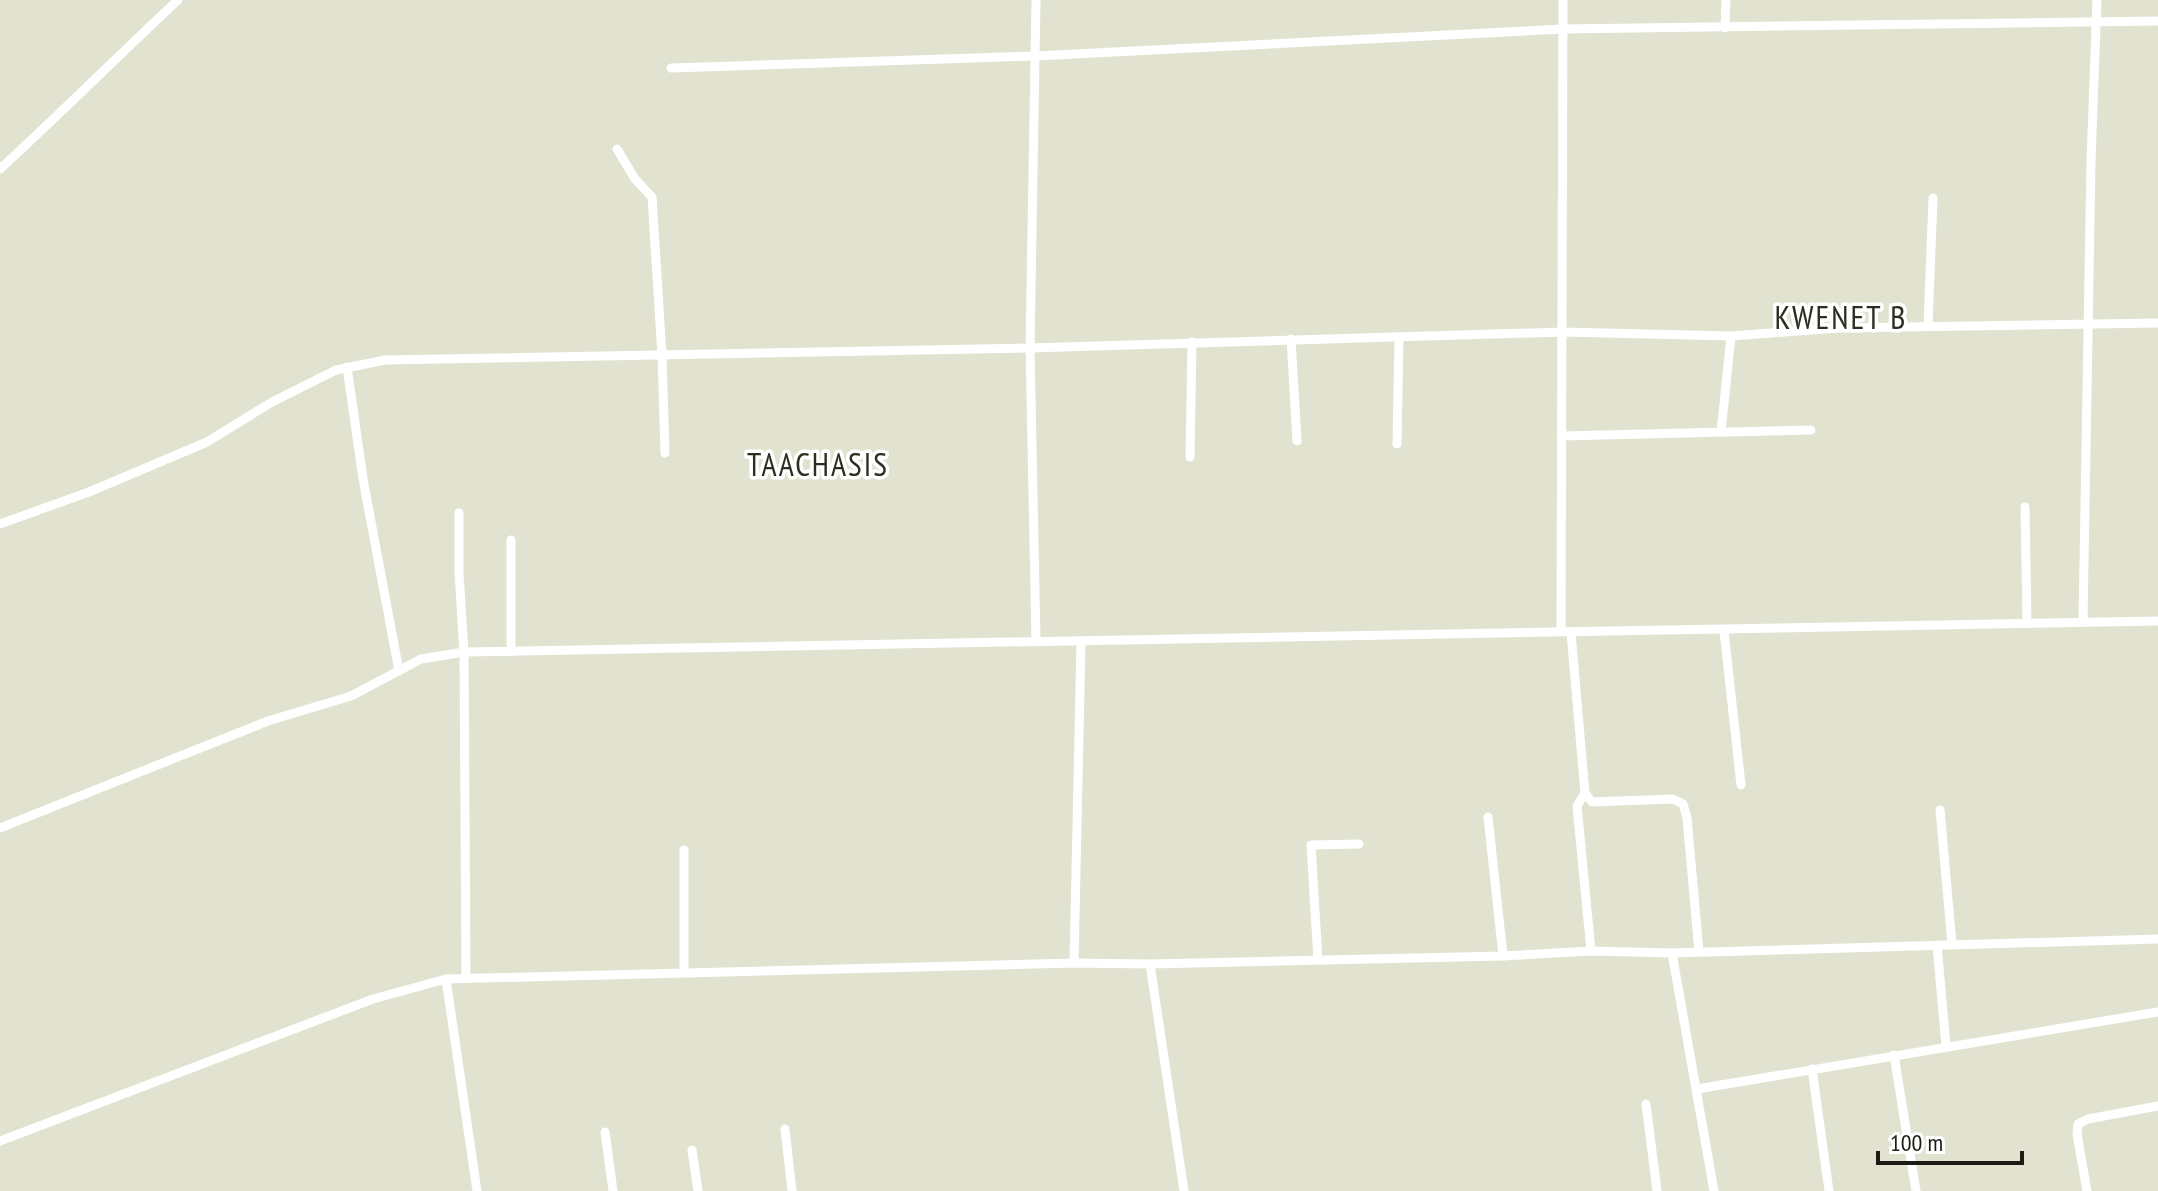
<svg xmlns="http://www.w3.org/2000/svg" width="2158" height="1191" font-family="'PT Sans Narrow',sans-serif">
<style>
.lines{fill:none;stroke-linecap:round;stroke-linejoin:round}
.street{stroke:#fff;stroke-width:9}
.labels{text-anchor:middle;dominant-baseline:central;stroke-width:7;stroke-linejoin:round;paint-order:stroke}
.quarter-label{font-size:32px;letter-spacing:2px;fill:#2d2e1f;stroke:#fff}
</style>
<rect width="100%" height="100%" fill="#e1e2cf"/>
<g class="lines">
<g class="street">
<path d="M1725 28 1726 0"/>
<path d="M671 68 1035 56 1563 29 2158 21"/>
<path d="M617 149 635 179 652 197 662 355 665 453"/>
<path d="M0 169C60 114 118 56 178 0"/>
<path d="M1928 326 1933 198"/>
<path d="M1291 339 1297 441"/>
<path d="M347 367 363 479 399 671"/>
<path d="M1721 432 1731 336"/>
<path d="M1561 436 1811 430"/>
<path d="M1397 444 1399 337"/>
<path d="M1190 457 1192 342"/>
<path d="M2025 507 2027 623"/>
<path d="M459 513V574L464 652 466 978"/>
<path d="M0 524 89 492 207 442 272 402 336 370 385 360 1030 348 1563 332 1731 336 1838 328 2158 323"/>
<path d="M2083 621 2091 161 2097 0"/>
<path d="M1561 631 1563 0"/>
<path d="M1724 631 1741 785"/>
<path d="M1571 633 1585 793 1592 802 1673 799 1683 804 1687 818 1699 952"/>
<path d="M1036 641 1030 348 1036 0"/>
<path d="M511 652V540"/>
<path d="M1585 793 1577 806 1591 951"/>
<path d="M1940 810 1952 944"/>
<path d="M1488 817 1503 956"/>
<path d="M0 828 268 721 351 696 421 659 464 652 2158 621"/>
<path d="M1937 945 1946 1046"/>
<path d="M1672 953 1714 1191"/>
<path d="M1318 960 1311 845 1359 844"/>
<path d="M1074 963 1081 642"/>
<path d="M1150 964 1184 1191"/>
<path d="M684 972V850"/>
<path d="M446 979 477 1191"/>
<path d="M1894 1055 1916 1191"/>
<path d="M1812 1069 1829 1191"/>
<path d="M1697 1089 2158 1012"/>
<path d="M1646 1104 1657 1191"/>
<path d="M785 1129 792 1191"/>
<path d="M605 1132 613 1191"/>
<path d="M0 1141 373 999 446 979 1074 963 1150 964 1503 956 1591 951 1672 953 2158 939"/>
<path d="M692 1150 698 1191"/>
<path d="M2087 1191 2077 1134 2078 1124 2088 1119 2158 1106"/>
</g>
</g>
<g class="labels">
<g class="quarter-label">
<text x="1841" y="317">KWENET B</text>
<text x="818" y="464">TAACHASIS</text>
</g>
</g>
<path d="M1878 1151v12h144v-12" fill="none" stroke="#1c1c15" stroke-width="4"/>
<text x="1890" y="1151" font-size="24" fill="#1c1c15" stroke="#ffffff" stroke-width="6" paint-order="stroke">100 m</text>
</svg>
